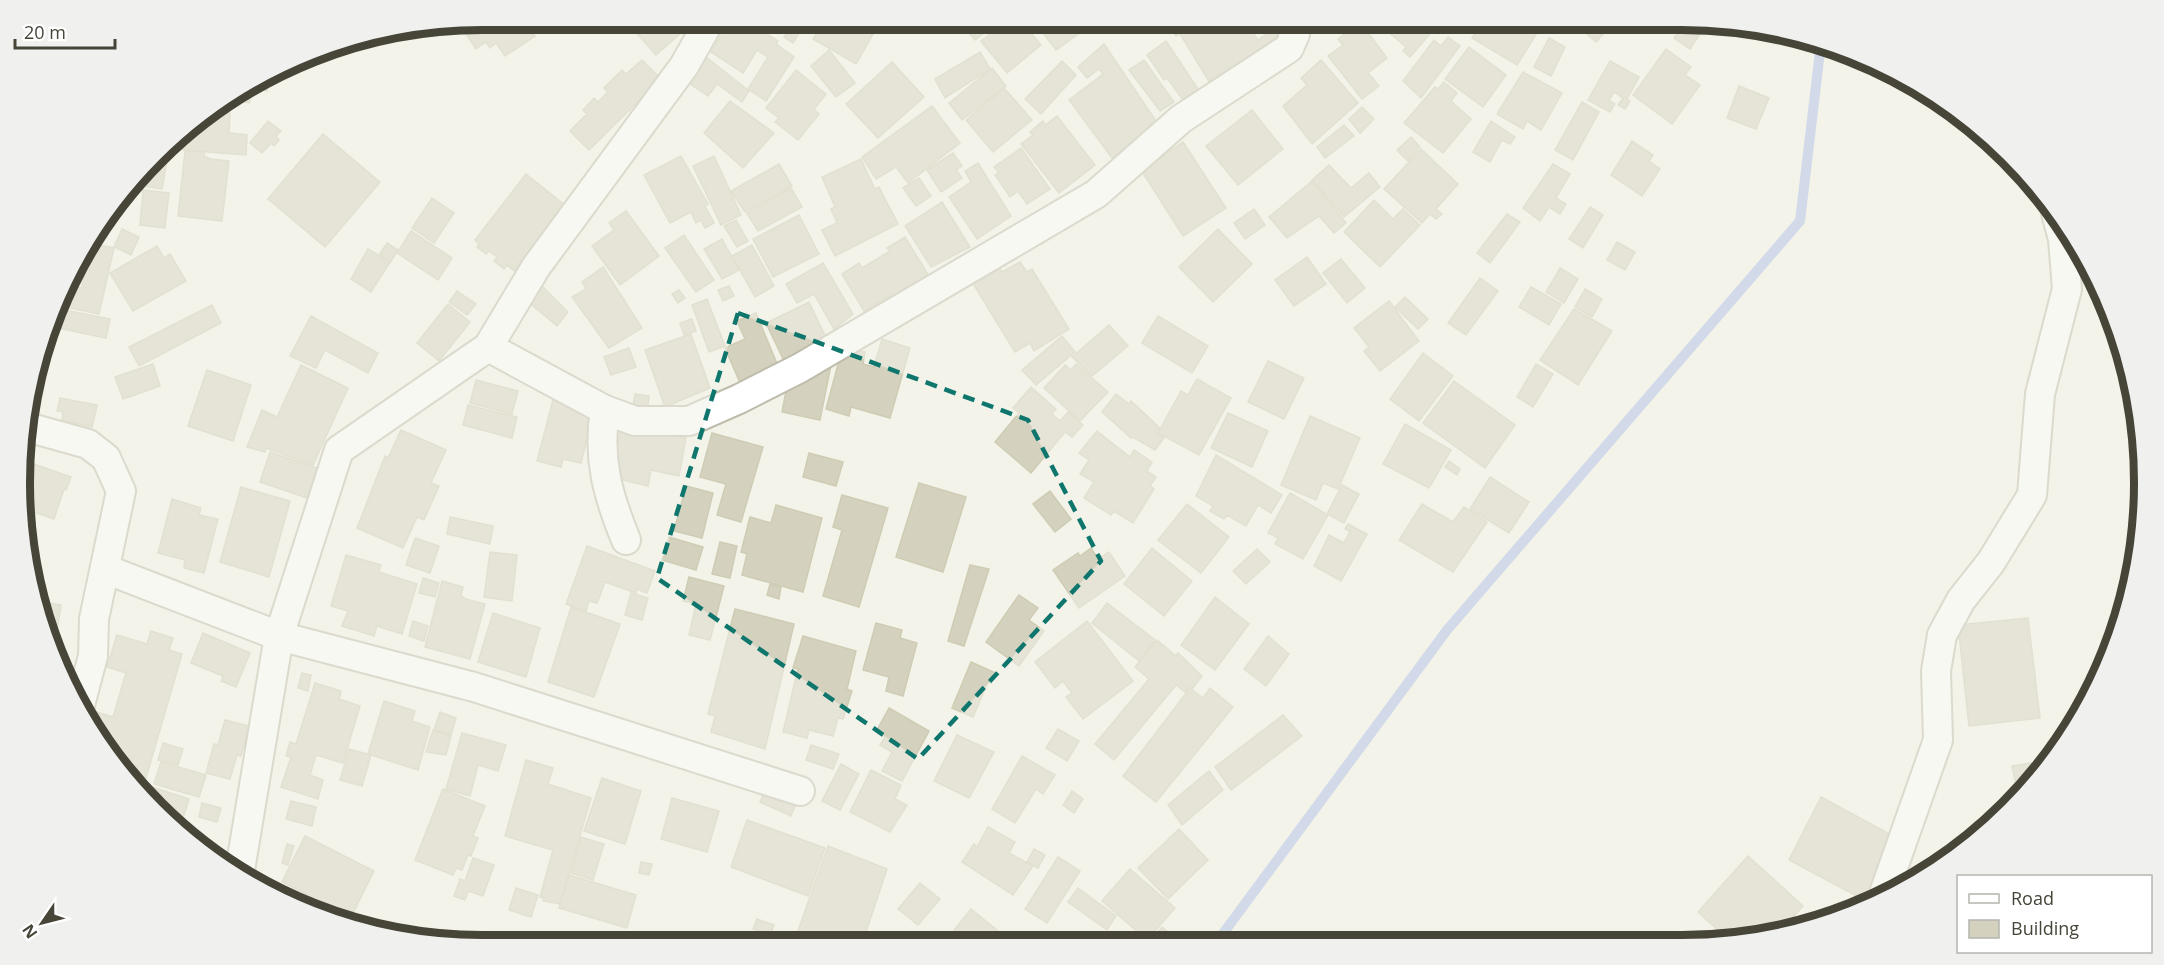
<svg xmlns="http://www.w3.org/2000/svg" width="2164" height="965" font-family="'Open Sans',sans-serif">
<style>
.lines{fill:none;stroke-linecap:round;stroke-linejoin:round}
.stream{stroke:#aabdeb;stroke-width:10}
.building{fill:#d4d2bf;stroke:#ceccb3;stroke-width:1.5}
.minor-casing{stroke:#bebdac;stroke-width:32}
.minor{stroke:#fff;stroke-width:28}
.marked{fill:none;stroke:#0f766e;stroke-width:4.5;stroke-dasharray:12 8;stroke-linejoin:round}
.rim{fill:none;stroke:#464538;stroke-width:8}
</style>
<rect width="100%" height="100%" fill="#f3f3e9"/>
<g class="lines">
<path class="stream" d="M1216 943 1447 630 1800 221 1821 43"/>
</g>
<g class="building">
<path d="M482 20H524L535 36 505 56 496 43 490 48 486 42 476 49 459 23Z"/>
<path d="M625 20H683L689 26 656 55Z"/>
<path d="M728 20H745L778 41 776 44 794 57 766 101 748 89 768 57 757 50 743 73 711 52 725 29 722 27Z"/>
<path d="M788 20H818L809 31Z"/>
<path d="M824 20H881L856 64 813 39Z"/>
<path d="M957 20H1000L975 40Z"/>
<path d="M1008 20H1020L1041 45 1007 73 981 41Z"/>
<path d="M1033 20H1098L1056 50Z"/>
<path d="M1165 20H1181L1187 28 1176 36Z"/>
<path d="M1203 20H1227L1234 29 1245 22 1258 40 1281 25 1289 36 1264 54 1259 49 1210 83 1180 34Z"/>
<path d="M1374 20H1442L1410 57 1403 51 1406 47Z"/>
<path d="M1483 20H1545L1517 65 1472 38Z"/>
<path d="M1588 20H1615L1596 42 1580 28Z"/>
<path d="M1624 20H1645L1636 30Z"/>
<path d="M1686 20 1708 22 1690 49 1674 38Z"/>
<path d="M1360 22 1387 58 1368 73 1379 86 1362 99 1328 56 1343 45 1338 39Z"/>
<path d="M792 24 801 30 793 43 784 37Z"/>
<path d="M1448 37 1460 46 1421 98 1403 81 1434 40 1441 46Z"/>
<path d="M1549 38 1565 47 1551 76 1534 67Z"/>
<path d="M1166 41 1198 89 1183 100 1167 78 1164 80 1147 55Z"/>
<path d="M1104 44 1158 124 1112 158 1069 100 1103 74 1099 69 1087 78 1078 67Z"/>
<path d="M1469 47 1506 75 1483 107 1445 79Z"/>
<path d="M1666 49 1691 67 1685 75 1700 85 1672 124 1633 95Z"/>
<path d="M829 50 855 83 836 97 811 66Z"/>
<path d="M980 52 990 69 945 98 935 79Z"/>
<path d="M706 57 749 91 742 102 717 84 708 96 689 83Z"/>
<path d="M642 60 661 79 589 150 570 131 587 114 583 110 594 98 598 102 608 92 604 88 622 70 626 74Z"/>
<path d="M1144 60 1174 102 1160 111 1129 70Z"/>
<path d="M1321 60 1358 103 1312 144 1283 106 1307 85 1301 78Z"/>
<path d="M1062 61 1076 75 1041 114 1025 99Z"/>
<path d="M1610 61 1639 77 1627 99 1630 101 1625 109 1618 105 1623 98 1614 92 1609 100 1615 104 1610 112 1588 100Z"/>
<path d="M892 62 924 97 878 138 846 104Z"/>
<path d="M992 68 1006 86 962 120 949 103Z"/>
<path d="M796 70 826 94 814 109 819 114 798 140 775 122 779 118 766 108Z"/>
<path d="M271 72 267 91 254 87 249 103 229 97 251 81Z"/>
<path d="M1523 72 1562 93 1541 130 1527 121 1523 129 1497 114Z"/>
<path d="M1444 82 1457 93 1451 101 1471 119 1443 153 1404 123 1435 87 1438 89Z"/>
<path d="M1739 86 1769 98 1756 129 1727 118Z"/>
<path d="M1004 88 1032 120 993 152 966 120Z"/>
<path d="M730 101 774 133 743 168 704 133Z"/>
<path d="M1582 102 1599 112 1573 160 1555 150Z"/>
<path d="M932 106 960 143 908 183 896 167 876 179 862 157Z"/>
<path d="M1362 107 1374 119 1360 133 1349 119Z"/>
<path d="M1252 110 1283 149 1238 185 1206 146Z"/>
<path d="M209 112 230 113 229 133 247 135 246 155 183 150 185 129Z"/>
<path d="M1057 116 1095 165 1059 193 1021 144 1033 135 1030 132 1043 121 1045 125Z"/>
<path d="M268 121 281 131 276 136 279 140 274 146 271 143 262 153 250 143Z"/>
<path d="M1491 121 1515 137 1510 144 1502 140 1490 162 1473 152Z"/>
<path d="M1344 125 1354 136 1325 158 1317 147Z"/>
<path d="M323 134 380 182 325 247 268 199Z"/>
<path d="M1411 137 1420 147 1408 161 1397 150Z"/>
<path d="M1632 141 1653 155 1649 161 1660 169 1642 196 1611 175Z"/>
<path d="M1183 142 1226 208 1183 236 1141 170Z"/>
<path d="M170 144 162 189 136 185Z"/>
<path d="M1021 148 1050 189 1027 204 1018 191 1010 197 995 175 999 172 994 167Z"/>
<path d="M1421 149 1458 184 1436 209 1442 214 1436 219 1430 214 1422 223 1384 189Z"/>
<path d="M185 151 204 152V156L210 159 229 161 222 221 178 216Z"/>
<path d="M953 153 962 166 956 170 962 178 941 192 927 170Z"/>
<path d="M681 156 708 204 705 206 714 223 705 228 701 220 696 223 691 212 670 223 644 175Z"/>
<path d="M714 156 741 215 721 225 693 166Z"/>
<path d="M861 159 875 189 879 187 898 224 835 256 822 230 837 223 831 209 835 207 822 177Z"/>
<path d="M978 163 1011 216 977 239 949 197 971 182 965 171Z"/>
<path d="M779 164 792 186 745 212 731 191Z"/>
<path d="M1553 164 1570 174 1556 198 1566 204 1560 214 1549 207 1540 221 1523 208Z"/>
<path d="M1329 165 1351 188 1369 173 1380 187 1344 217 1312 180Z"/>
<path d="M526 174 565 205 542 234 547 238 529 260 525 256 514 271 507 265 504 269 494 261 497 257 489 251 486 254 477 247 479 244 475 240Z"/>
<path d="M919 178 931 196 916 206 903 188Z"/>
<path d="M1312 181 1346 223 1334 233 1319 216 1287 238 1269 217Z"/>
<path d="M791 188 802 207 758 231 747 213Z"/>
<path d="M143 190 169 193 165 228 140 225Z"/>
<path d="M432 198 454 213 434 243 412 228Z"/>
<path d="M1374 200 1393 219 1403 209 1420 225 1380 267 1344 232Z"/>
<path d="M942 202 970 247 931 267 905 226Z"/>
<path d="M1590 207 1603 215 1583 248 1569 239Z"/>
<path d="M1254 209 1265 225 1245 239 1234 223Z"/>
<path d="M626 211 659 256 620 285 592 246 614 230 609 223Z"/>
<path d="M1507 214 1520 222 1490 263 1477 253Z"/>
<path d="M799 215 819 254 773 277 753 239Z"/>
<path d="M736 220 748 241 737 247 724 226Z"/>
<path d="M122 229 139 237 131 255 114 247Z"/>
<path d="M1218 229 1252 264 1213 302 1179 267Z"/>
<path d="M411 231 452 258 438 280 397 253Z"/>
<path d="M684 235 714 280 696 292 665 248Z"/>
<path d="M905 237 932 281 894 304 889 296 864 311 842 274 859 263 862 268 890 251 887 248Z"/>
<path d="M722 239 739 270 722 279 704 249Z"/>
<path d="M1617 242 1635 252 1625 270 1607 260Z"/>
<path d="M91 243 114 248 99 314 61 306 69 285 82 288Z"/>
<path d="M387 243 398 250 390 263 379 255Z"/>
<path d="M752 245 774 286 755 297 732 256Z"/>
<path d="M157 246 164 258 170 254 186 281 133 311 110 273Z"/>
<path d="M85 247 89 249 81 284 70 282Z"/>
<path d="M368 249 390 262 371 292 351 279Z"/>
<path d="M1307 257 1326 284 1294 306 1275 280Z"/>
<path d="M1341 259 1365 288 1347 303 1323 273Z"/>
<path d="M1020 262 1027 272 1032 269 1069 329 1034 351 1030 343 1015 352 972 282 998 266 1002 272Z"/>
<path d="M823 263 853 314 834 329 814 294 797 303 786 284Z"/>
<path d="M603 267 642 328 609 348 572 297 586 289 582 282Z"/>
<path d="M1560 268 1578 279 1564 303 1546 292Z"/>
<path d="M1480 278 1498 291 1466 335 1448 323Z"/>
<path d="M541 285 568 312 557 326 527 301Z"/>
<path d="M729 286 734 296 723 301 718 290Z"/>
<path d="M1531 287 1561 304 1549 325 1519 307Z"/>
<path d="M1585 289 1602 299 1592 317 1575 307Z"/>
<path d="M679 290 685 298 678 303 672 294Z"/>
<path d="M457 291 476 304 467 315 449 302Z"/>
<path d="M1405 297 1428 319 1418 329 1395 307Z"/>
<path d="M707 299 725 346 709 352 692 305Z"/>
<path d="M1389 301 1419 341 1380 371 1364 351 1369 347 1354 328Z"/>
<path d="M809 302 829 344 786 365 766 323Z"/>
<path d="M448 304 470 322 439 361 417 343Z"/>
<path d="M212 305 221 323 139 366 129 347Z"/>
<path d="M60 309 110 319 106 338 53 327Z"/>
<path d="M1574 309 1612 331 1578 385 1540 360Z"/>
<path d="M756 313 778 366 740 383 725 348 745 339 737 321Z"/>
<path d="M311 316 378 353 368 373 325 350 316 368 290 356Z"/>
<path d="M1158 316 1208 346 1192 373 1142 343Z"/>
<path d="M692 319 696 331 684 335 680 323Z"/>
<path d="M1109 325 1128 346 1092 376 1072 357Z"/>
<path d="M691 334 710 388 665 407 645 350Z"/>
<path d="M1062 336 1075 352 1036 385 1022 370Z"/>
<path d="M882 339 910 348 890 418 851 407 849 416 826 409 843 346 865 352 863 364 874 367Z"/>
<path d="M629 348 636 367 611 375 604 357Z"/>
<path d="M1423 353 1453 376 1419 421 1390 399Z"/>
<path d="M1268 361 1304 378 1284 419 1248 402Z"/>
<path d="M153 364 160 386 123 399 115 377Z"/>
<path d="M1076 364 1108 392 1080 421 1044 388 1065 365 1071 370Z"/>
<path d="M1536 364 1553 374 1533 407 1517 397Z"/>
<path d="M301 365 348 388 313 465 266 448 265 452 247 447 262 410 277 417Z"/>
<path d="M831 365 820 420 782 412 788 381Z"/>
<path d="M207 370 251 385 233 441 188 426Z"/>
<path d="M1197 379 1231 398 1199 455 1158 433 1181 391 1188 395Z"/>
<path d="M476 380 518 391 512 414 470 403Z"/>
<path d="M1454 381 1515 425 1485 468 1423 423Z"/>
<path d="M1031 387 1056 409 1052 414 1060 421 1068 412 1083 425 1072 437 1065 432 1031 473 995 442 1019 413 1013 408Z"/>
<path d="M635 394 649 396 647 413 632 411Z"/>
<path d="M1116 394 1129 404 1131 401 1160 428 1156 432 1164 438 1155 450 1133 437 1131 438 1102 412Z"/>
<path d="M554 396 594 410 581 463 563 459 561 467 537 461Z"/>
<path d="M60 398 97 405 92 427 62 420 63 412 57 411Z"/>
<path d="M468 405 517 417 512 438 463 425Z"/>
<path d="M1228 413 1268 431 1252 467 1211 448Z"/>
<path d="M1310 416 1360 438 1338 489 1323 483 1316 500 1281 485Z"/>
<path d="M622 424 686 438 679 476 651 470 648 486 611 477Z"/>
<path d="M1405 424 1451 450 1429 488 1383 464Z"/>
<path d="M401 430 446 450 431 483 439 486 424 520 417 517 403 548 357 528 385 456 388 458Z"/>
<path d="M1097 431 1130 457 1134 450 1152 462 1147 471 1156 477 1150 486 1154 489 1133 523 1114 511 1111 515 1084 498 1094 482 1080 474 1089 460 1079 453Z"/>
<path d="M712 433 763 447 741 522 717 515 726 484 700 477Z"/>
<path d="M270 452 317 468 307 498 260 482Z"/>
<path d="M809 453 843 462 836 486 803 477Z"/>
<path d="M1216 455 1282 495 1271 513 1258 505 1246 526 1227 515 1224 519 1210 511 1213 506 1196 496Z"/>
<path d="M1449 461 1460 469 1457 475 1445 467Z"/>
<path d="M28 462 71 477 66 490 64 489 54 519 25 509Z"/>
<path d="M1490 477 1529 502 1509 533 1470 509Z"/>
<path d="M919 483 966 497 943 572 896 557Z"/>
<path d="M1342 485 1359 494 1344 523 1327 514Z"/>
<path d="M686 486 713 493 702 538 674 531Z"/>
<path d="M241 487 290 501 269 577 220 562Z"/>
<path d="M1050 491 1071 519 1055 532 1033 504Z"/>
<path d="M1290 493 1328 515 1303 559 1275 544 1278 538 1268 533Z"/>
<path d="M842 495 888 508 859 607 823 596 842 530 833 527Z"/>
<path d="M172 499 201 508 199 515 218 519 204 573 184 568 185 560 158 553Z"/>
<path d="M1187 504 1229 537 1201 573 1158 540Z"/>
<path d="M1422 504 1453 522 1464 507 1487 522 1453 572 1399 540Z"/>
<path d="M776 505 822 518 803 592 742 575 747 554 741 552 750 517 771 523Z"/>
<path d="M450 517 493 526 490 544 447 534Z"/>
<path d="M1348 524 1367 534 1341 581 1314 566 1329 535 1344 543 1350 531 1345 529Z"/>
<path d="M669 537 703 547 696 570 662 560Z"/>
<path d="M415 538 439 546 430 573 406 565Z"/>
<path d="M720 542 737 546 730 578 712 574Z"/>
<path d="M587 546 655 571 647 593 637 589 636 593 605 582 597 603 589 601 586 611 566 604Z"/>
<path d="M1091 548 1098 559 1109 552 1125 576 1079 608 1053 570 1078 553 1080 556Z"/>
<path d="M1152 548 1192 581 1164 616 1124 584Z"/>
<path d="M1257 549 1270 562 1246 584 1233 571Z"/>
<path d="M490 552 517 555 512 601 484 597Z"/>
<path d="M346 555 381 565 379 572 417 584 402 634 377 626 374 636 342 626 348 611 331 606Z"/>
<path d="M970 565 989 569 964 646 948 641Z"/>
<path d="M689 577 724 586 710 640 689 635 696 604 683 601Z"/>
<path d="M423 578 439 583 435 597 419 593Z"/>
<path d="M442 581 463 587 461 596 466 599 485 604 470 659 425 647Z"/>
<path d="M770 584 781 587 779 599 767 595Z"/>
<path d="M631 593 648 598 642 620 625 615Z"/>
<path d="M1019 595 1038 608 1029 620 1044 631 1019 666 986 642Z"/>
<path d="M1215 597 1249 624 1215 670 1181 645Z"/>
<path d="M37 601 61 605 55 644 49 643 44 632Z"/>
<path d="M1107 603 1155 640 1139 661 1092 623Z"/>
<path d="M571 607 620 624 594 697 548 682Z"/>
<path d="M735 609 794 624 765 749 711 732 715 716 708 714Z"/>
<path d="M493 613 540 628 526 677 478 662Z"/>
<path d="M2028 618 2040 718 1969 726 1958 625Z"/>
<path d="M413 621 428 626 424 641 409 636Z"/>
<path d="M1087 621 1133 681 1083 719 1066 697 1072 693 1063 681 1055 688 1035 662Z"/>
<path d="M876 623 902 630 900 638 917 643 903 696 886 691 889 677 863 670Z"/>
<path d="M151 631 173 638 169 650 182 654 146 778 130 773 90 724 93 711 113 717 126 673 107 667 117 635 147 644Z"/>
<path d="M203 633 250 653 236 687 221 681 223 676 191 663Z"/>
<path d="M803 636 856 651 847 689 852 691 843 719 838 718 833 736 809 730 807 738 783 732 798 669 793 668Z"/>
<path d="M1268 636 1289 654 1266 686 1244 669Z"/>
<path d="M1157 640 1176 656 1178 653 1202 676 1192 689 1189 687 1185 692 1176 685 1114 760 1095 744 1149 679 1135 667Z"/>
<path d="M971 662 996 673 991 683 988 682 973 717 952 708Z"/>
<path d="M302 673 311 675 308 691 298 688Z"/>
<path d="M315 683 341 691 339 699 360 706 343 763 316 755 310 775 323 780 318 799 281 787 291 757 286 756 290 742 296 744Z"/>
<path d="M1190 688 1203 698 1210 688 1233 707 1156 802 1123 776Z"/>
<path d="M384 701 415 711 412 721 430 727 418 770 368 754Z"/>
<path d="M889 708 929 731 902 781 882 771 892 752 880 745 885 737 876 732Z"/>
<path d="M440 712 456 718 451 735 434 730Z"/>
<path d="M1283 715 1302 736 1231 790 1215 767Z"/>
<path d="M225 720 249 726 241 756 237 755 230 779 206 773 214 744 218 745Z"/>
<path d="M1058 729 1079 741 1067 761 1046 748Z"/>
<path d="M433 730 451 736 446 755 426 752Z"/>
<path d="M462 733 506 745 498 771 478 765 470 796 446 789Z"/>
<path d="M957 735 994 752 969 798 934 781Z"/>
<path d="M163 743 183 749 178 765 158 760Z"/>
<path d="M811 745 839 754 833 769 806 760Z"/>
<path d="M349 749 371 755 362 786 340 780Z"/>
<path d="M1022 756 1055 775 1043 794 1036 789 1015 823 992 809Z"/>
<path d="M2052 759 2049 764 2018 795 2012 766Z"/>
<path d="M526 760 553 768 548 784 591 798 560 904 543 901 544 898 540 897 553 850 505 836Z"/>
<path d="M161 762 206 775 199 797 154 784Z"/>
<path d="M841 764 859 774 840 810 822 801Z"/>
<path d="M871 770 901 785 895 799 907 805 890 832 850 812Z"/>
<path d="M1209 771 1223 790 1182 825 1168 805Z"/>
<path d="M602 778 641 791 625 844 584 831Z"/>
<path d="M152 787 189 799 182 821 165 816 149 797Z"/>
<path d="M443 789 485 806 473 836 478 838 471 856 468 855 462 870 456 868 453 875 415 860Z"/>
<path d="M1072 791 1083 799 1074 813 1063 805Z"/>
<path d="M764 792 795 806 791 816 760 802Z"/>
<path d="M1821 797 1897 838 1864 900 1789 860Z"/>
<path d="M672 798 719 811 707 852 661 839Z"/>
<path d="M291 801 316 807 312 826 286 819Z"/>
<path d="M202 803 221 808 217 822 199 817Z"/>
<path d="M747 820 825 848 808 896 731 867Z"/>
<path d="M988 827 1015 842 1009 853 1033 866 1013 895 962 862 974 844 977 847Z"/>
<path d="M1179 829 1208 860 1168 899 1138 868Z"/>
<path d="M305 836 374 871 351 917 282 882Z"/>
<path d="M581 837 604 844 593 880 571 873Z"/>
<path d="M287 844 294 846 288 865 282 863Z"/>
<path d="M828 846 887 869 862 944 793 945Z"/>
<path d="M218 848 230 853 227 861 215 854Z"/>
<path d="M1034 849 1045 855 1038 868 1027 862Z"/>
<path d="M1748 856 1803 906 1779 932 1742 941 1731 942 1698 912Z"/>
<path d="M1058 857 1080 871 1047 923 1025 909Z"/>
<path d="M473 858 494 865 483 896 468 891 465 900 454 896 460 879 465 881Z"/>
<path d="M641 862 652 864 649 875 639 873Z"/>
<path d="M1130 869 1175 908 1147 940 1102 901Z"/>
<path d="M569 875 636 895 627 928 559 908Z"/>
<path d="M920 883 940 899 918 925 898 909Z"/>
<path d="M516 888 538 895 531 917 509 910Z"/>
<path d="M1078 888 1116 916 1107 930 1068 902Z"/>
<path d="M971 909 1007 938 1002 944H943Z"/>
<path d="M757 919 774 925 770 935 753 929Z"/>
<path d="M1162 927 1181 943H1153L1150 941Z"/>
</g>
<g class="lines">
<defs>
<g id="minor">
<path d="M488 347 605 410 635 421H689L739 399 800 368 1096 194 1181 119 1289 48 1295 34 1287 20"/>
<path d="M605 410C597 458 608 496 626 540"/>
<path d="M27 427 88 444 106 458 121 491 94 619 93 656 79 709"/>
<path d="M105 569 279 636 474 687 800 791"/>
<path d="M240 870 279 636 339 450 488 347 536 267 684 66 710 20"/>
<path d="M1883 896 1938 740 1936 671 1942 635 1961 600 1991 562 2032 495 2040 394 2067 289 2063 239 2056 213"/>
</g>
</defs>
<use href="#minor" class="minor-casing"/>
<use href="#minor" class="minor"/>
</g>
<path d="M0 0H2164V965H0ZM738 313 1028 420 1101 561 918 759 657 578Z" fill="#f3f3e9" fill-opacity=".55" fill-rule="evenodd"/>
<path class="marked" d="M738 313 1028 420 1101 561 918 759 657 578Z"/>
<path d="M0 0H2164V965H0ZM482 30H1682A452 452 0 0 1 2134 482V483A452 452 0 0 1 1682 935H482A452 452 0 0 1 30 483V482A452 452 0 0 1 482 30Z" fill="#f0f0ef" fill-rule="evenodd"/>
<path class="rim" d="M482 30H1682A452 452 0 0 1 2134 482V483A452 452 0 0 1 1682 935H482A452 452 0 0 1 30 483V482A452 452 0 0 1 482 30Z"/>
<rect x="1957" y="875" width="195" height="78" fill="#ffffff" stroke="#b5b5af" stroke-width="1.5"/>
<rect x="1969" y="894" width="30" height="9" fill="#ffffff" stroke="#b5b5af" stroke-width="1.5"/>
<text x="2011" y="905" font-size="18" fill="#464538">Road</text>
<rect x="1969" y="920" width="30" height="18" fill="#d4d2bf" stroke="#b5b5af" stroke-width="1.5"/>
<text x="2011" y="935" font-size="18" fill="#464538">Building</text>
<g transform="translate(42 923) rotate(235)" stroke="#ffffff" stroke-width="4.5" paint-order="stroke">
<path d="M0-4.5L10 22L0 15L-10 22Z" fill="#464538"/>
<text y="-9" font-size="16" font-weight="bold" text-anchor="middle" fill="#464538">N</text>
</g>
<path d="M15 39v9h100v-9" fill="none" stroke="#464538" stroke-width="3"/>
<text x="24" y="39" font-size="18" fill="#464538" stroke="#ffffff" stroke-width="4.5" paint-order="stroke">20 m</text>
</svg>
